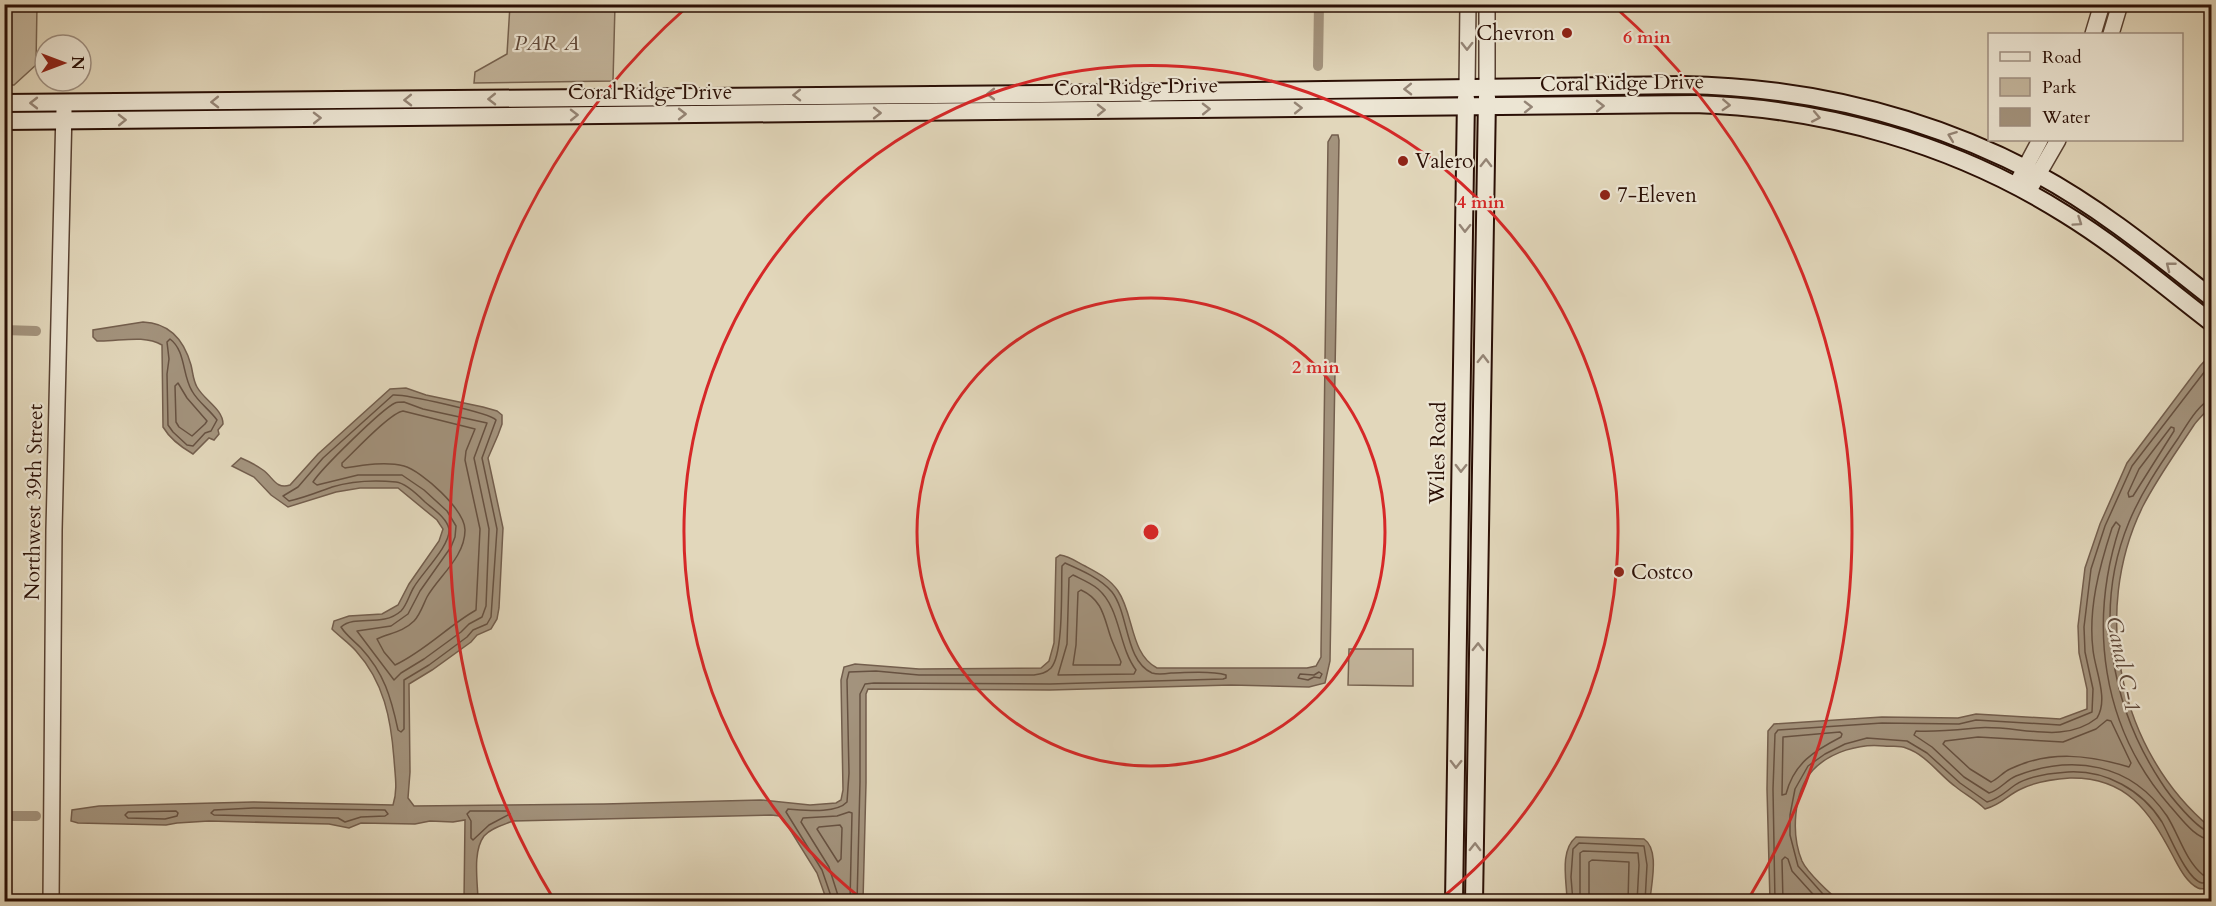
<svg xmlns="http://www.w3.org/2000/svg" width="2216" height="906" font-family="Cardo,serif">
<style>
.green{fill:#c3b59c;stroke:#766250;stroke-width:1.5}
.water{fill:#a3937d;stroke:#735e4d;stroke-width:1.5}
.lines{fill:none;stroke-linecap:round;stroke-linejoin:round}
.shore{stroke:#665141;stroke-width:1.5}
.canal{stroke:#a3937d;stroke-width:10}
.tertiary-casing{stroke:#584132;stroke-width:18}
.secondary-casing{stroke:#2a0f05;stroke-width:20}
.tertiary{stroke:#ece5d3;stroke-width:15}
.secondary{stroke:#ece5d3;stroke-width:16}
.oneway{stroke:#958576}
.ring{fill:none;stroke:#d62828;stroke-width:3}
.poi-dot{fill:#8f2418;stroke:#ece5d3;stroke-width:2}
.labels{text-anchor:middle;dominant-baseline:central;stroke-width:4.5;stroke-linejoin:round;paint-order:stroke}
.poi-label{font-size:21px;fill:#2a0f05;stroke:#ece5d3;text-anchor:start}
.park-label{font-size:21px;font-style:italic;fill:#60493a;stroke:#ece5d3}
.street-label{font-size:21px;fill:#2a0f05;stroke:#ece5d3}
.water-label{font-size:22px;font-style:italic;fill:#604a3b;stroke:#ece5d3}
.centre{fill:#d62828;stroke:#ece5d3;stroke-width:3}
.ring-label{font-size:18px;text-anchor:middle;font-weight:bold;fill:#d62828;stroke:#ece5d3;stroke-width:4.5;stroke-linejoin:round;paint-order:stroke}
</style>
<rect width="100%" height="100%" fill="#e2d7bb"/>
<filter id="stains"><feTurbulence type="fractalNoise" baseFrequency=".00333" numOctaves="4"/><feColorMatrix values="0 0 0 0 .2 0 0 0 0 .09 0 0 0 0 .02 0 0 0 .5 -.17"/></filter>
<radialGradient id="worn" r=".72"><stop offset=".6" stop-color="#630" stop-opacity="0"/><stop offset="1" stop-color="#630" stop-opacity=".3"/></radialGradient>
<g class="green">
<path d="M4 5H37L36 65 14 85H5Z"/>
<path d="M510 5H615L613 81 474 83 475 72 507 54Z"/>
<path d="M1349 649H1413V686L1348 685Z"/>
</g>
<g class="water">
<path d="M1332 135H1338L1339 140 1330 661 1325 683 1309 687 1231 685 1050 690 868 689 866 694V783L863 901H827L817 873 784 820 780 816 771 815 513 821C503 825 491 828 484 836 472 852 478 883 478 902L464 901 465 820 453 822 430 821 415 824 361 823 349 828 329 824 209 821 177 823 166 825 78 823 71 821 72 810 99 806 253 802 393 805C398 790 395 775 394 759 391 719 384 682 356 651 349 643 340 637 332 629L334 621 349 616 382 614 398 605 409 584 439 541 443 529 437 520 398 488H360L336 492 288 507 271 495 254 477 232 466 241 458C248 461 256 465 263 470 273 477 276 490 290 485L318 454 390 389 406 388 426 395 483 407 497 411 502 415V424L498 435 488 458 503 528 499 608 497 619 491 629 477 635 471 642 432 670 409 684 410 772 408 798 414 806 604 804 761 800 810 805 836 803 841 800 843 790 841 680 844 667 855 664 919 669 1041 668 1049 661 1054 643 1056 558 1060 555C1069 556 1077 562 1085 566 1098 573 1110 579 1118 591 1134 614 1130 654 1157 668H1307L1316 666 1321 657V651L1328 142Z"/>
<path d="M143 322C170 323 184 340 191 365 193 373 193 380 197 387 204 400 223 409 223 424L218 430 219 434 214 440 209 438 193 454C181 447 170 439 163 427L162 345C143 334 118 342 97 341L93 337V330Z"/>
<path d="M2211 354C2212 363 2214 397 2211 404 2208 411 2199 418 2194 425 2177 451 2158 477 2143 506 2090 613 2119 752 2211 828V888C2207 888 2202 890 2198 888 2186 882 2179 867 2173 856 2149 811 2127 777 2070 778 2055 779 2035 782 2021 789 2007 795 2003 804 1985 809 1976 800 1966 795 1956 787 1939 775 1927 755 1906 748 1900 745 1891 747 1884 746 1860 743 1830 752 1813 770 1793 792 1791 835 1802 861 1807 872 1830 894 1840 901H1770L1767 789 1768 731 1774 724 1882 717 1958 718 1976 714 2060 719 2087 709V689L2079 653 2078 626 2085 568 2100 524 2127 463 2200 366Z"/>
<path d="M1576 837 1644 839C1660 850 1651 884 1650 901H1567C1567 882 1559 851 1576 837Z"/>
</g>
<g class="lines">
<g class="shore">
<path d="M170 339C186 351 182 375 192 391 198 402 210 410 217 420L211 431 205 433 193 446 187 445 173 432 168 425 167 374 169 359 167 342Z"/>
<path d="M178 383 187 398 207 421 205 424 192 436 179 427 176 422 175 386Z"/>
<path d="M393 395C405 394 490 413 496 420L482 458 497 529 491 617 487 624 473 630 467 637 429 665 404 680V729L401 732 398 730C391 697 384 673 361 648 354 641 346 635 341 627 356 614 382 628 401 611 407 605 409 595 414 587 422 573 451 545 449 529 447 518 433 509 425 502 418 495 406 483 396 482 375 480 352 481 332 487 318 492 304 498 289 501L283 496 298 487 323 458Z"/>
<path d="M2212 400C2199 401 2184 430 2177 440 2159 466 2141 493 2129 522 2093 609 2111 706 2161 782 2169 795 2198 831 2212 833"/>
<path d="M404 402 423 409 487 423 474 458 489 529 486 606 482 617 469 624 461 632 424 659 401 673 394 680 357 631 391 626 408 614 420 591 451 547 455 537 456 526 447 511 424 490 402 475H358L317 485 313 482C321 469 382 409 395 403 397 402 402 402 404 402Z"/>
<path d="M403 411 475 429 466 451 465 460 480 529 476 610C448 626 425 651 395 665L384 652 377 639C390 633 403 632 414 621 420 615 423 605 427 597 439 576 465 557 465 530 465 510 422 471 404 466 386 461 363 465 345 468L342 466V463C354 452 390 413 403 411Z"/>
<path d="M2171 427 2174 428V431L2133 496 2129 497 2128 493 2139 469Z"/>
<path d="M1073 575C1081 579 1091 583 1098 589 1121 609 1118 646 1136 670L1134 674 1058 675 1067 644 1069 578Z"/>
<path d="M1081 590C1103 600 1104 618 1111 638 1114 646 1118 654 1121 662L1120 665H1073L1076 645 1078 592Z"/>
<path d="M1319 672 1322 674 1320 678 1314 677 1308 680 1298 678 1300 674 1314 675Z"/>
<path d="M2107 720 2111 721 2131 763 2129 767C2089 755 2050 750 2010 769 2003 772 1998 779 1991 782L1970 769 1943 744 1945 741 1978 737 2063 742 2096 729Z"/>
<path d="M1840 732 1842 734 1841 737C1814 751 1794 763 1786 794L1782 795 1783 737Z"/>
<path d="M253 808 385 810 388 814 385 816 361 817 345 822 338 818 214 815 211 813 214 810Z"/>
<path d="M176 811 178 813 177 816 165 819 128 818 125 815 128 812Z"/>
<path d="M470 811H508L510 814 489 825 473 840 471 838V821L467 814Z"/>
<path d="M840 825 842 828 841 859 838 862 817 829 819 827Z"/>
<path d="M2212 840C2195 839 2181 818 2170 806 2101 727 2088 623 2120 526L2116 522 2112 528C2099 568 2088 609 2093 650 2095 670 2109 699 2097 718 2062 746 2016 724 1976 728 1955 730 1937 732 1916 731L1914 735 1932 747 1964 777 1989 793C2000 790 2006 780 2016 776 2073 754 2131 763 2167 816 2179 835 2185 860 2203 875H2212"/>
<path d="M833 902 822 870 786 812 788 809C804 810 836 814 847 802L849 773 847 680 849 672 876 671 919 675H1034C1041 674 1046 673 1051 668 1064 653 1061 587 1062 566L1065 563C1081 570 1100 578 1112 592 1129 614 1125 661 1152 673 1158 675 1165 674 1171 673 1187 673 1210 670 1226 675V678L1223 679 1050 684 874 683 865 684 860 694V782L857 902"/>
<path d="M840 902 829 867 801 822 803 818 837 816 849 812 852 813 850 902"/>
<path d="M1573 902 1571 877 1573 849 1579 843 1644 846 1647 865 1645 902"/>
<path d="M1580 902V853L1583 851 1638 853 1639 865 1637 902"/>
<path d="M1589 902V862L1592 860 1629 862 1628 902"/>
<path d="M1775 902 1773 789 1775 734 1778 730 1882 723 1959 724 1976 720 2060 725 2092 712 2093 689 2085 652 2084 627 2091 569 2105 526 2132 466 2212 362"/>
<path d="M1783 902 1782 860 1785 857 1788 859 1792 871 1820 902"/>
<path d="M1830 902 1798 866 1790 835V815L1795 789 1808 766 1825 754 1845 744 1867 738 1907 741 1927 753 1960 783 1987 802C1999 799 2005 792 2015 785 2028 776 2053 773 2068 772 2106 770 2142 790 2162 822 2170 836 2187 880 2202 883 2205 883 2208 882 2212 882"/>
</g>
<g class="canal">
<path d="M1318 66 1319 4"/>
<path d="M4 330 36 331"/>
<path d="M4 816H36"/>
</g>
<defs>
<g id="tertiary">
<path d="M2093 34 2102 4"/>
<path d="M2111 34 2120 4"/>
<path d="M1487 87V4"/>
<path d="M1467 88 1468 4"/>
<path d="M2016 185 2040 140"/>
<path d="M2028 192 2058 140"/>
<path d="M51 902 54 530 64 110"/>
</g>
<g id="secondary">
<path d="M4 103 1042 94 1683 85C1807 87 1927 116 2037 174 2100 208 2156 254 2212 298"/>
<path d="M4 121 1694 104C1825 108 1954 144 2065 214 2117 246 2164 286 2212 323"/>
<path d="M1454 902 1466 98"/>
<path d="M1474 902 1487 97"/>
</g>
</defs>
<use href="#tertiary" class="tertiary-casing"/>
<use href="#secondary" class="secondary-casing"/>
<use href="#tertiary" class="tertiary"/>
<use href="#secondary" class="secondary"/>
</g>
<defs><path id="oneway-chevron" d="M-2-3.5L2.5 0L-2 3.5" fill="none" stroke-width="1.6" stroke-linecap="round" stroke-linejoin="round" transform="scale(1.5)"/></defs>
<g class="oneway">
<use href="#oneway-chevron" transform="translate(1467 46) rotate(90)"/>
<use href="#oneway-chevron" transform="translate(1408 89) rotate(179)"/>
<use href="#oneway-chevron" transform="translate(991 94) rotate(-180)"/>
<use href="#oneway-chevron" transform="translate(797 95) rotate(179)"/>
<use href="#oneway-chevron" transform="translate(492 99) rotate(179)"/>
<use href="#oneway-chevron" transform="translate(408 100) rotate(179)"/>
<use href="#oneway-chevron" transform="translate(215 102) rotate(179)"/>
<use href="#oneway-chevron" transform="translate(34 103) rotate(180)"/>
<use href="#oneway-chevron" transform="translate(1726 105) rotate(3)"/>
<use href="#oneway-chevron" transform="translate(1600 106) rotate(-1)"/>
<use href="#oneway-chevron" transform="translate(1528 107) rotate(-1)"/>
<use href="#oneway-chevron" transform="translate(1298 108) rotate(-1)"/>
<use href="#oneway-chevron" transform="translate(1206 109) rotate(-1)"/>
<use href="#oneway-chevron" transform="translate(1101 110) rotate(-1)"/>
<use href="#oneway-chevron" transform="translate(877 113)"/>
<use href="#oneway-chevron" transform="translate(682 114)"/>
<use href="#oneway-chevron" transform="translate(574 115) rotate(-1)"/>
<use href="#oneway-chevron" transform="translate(1816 117) rotate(11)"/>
<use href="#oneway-chevron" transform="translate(317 118) rotate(-1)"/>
<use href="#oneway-chevron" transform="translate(122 120) rotate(-1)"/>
<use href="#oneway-chevron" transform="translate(1952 136) rotate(-159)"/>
<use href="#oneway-chevron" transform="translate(1486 163) rotate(-89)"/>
<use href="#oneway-chevron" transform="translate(2078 222) rotate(34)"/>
<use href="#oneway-chevron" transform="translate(1465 228) rotate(91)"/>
<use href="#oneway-chevron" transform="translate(2170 266) rotate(-142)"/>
<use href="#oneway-chevron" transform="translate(1483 359) rotate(-89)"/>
<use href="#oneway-chevron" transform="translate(1461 468) rotate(91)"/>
<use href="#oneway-chevron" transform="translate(1478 647) rotate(-89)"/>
<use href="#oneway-chevron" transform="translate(1456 764) rotate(91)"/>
<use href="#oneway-chevron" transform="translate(1475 847) rotate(-89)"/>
</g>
<g class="ring">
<circle cx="1151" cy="532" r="234"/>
<path d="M863 900A467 467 0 1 1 1439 900"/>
<path d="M553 898A701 701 0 0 1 687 7M1615 7A701 701 0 0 1 1749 898"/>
</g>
<g class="poi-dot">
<circle cx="1567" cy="33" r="6"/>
<circle cx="1403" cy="161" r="6"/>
<circle cx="1605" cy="195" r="6"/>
<circle cx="1619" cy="572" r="6"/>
</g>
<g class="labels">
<g class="poi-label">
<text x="1555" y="33" text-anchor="end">Chevron</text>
<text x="1415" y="161">Valero</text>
<text x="1617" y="195">7-Eleven</text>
<text x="1631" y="572">Costco</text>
</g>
<g class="park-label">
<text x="547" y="43">PAR A</text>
</g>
<g class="street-label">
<text transform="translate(1622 83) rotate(-1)">Coral Ridge Drive</text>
<text transform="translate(1136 87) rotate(-1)">Coral Ridge Drive</text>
<text x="650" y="92">Coral Ridge Drive</text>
<text transform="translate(1438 453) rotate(-89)">Wiles Road</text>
<text transform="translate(34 502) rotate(-89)">Northwest 39th Street</text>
</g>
<g class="water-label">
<text transform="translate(2123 664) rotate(78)">Canal C-1</text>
</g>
</g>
<circle cx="1151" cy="532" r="9" class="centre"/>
<g class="ring-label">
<text x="1647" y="43">6 min</text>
<text x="1481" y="208">4 min</text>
<text x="1316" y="373">2 min</text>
</g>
<rect width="2216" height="906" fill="none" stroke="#e2d7bb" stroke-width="24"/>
<rect x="6" y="6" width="2204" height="894" fill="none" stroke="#2a0f05" stroke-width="3"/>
<rect x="12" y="12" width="2192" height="882" fill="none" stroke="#2a0f05" stroke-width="1.5"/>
<rect x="1988" y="33" width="195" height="108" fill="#ece5d3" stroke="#9e8f81" stroke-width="1.5"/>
<rect x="2000" y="52" width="30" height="9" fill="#ece5d3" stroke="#9e8f81" stroke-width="1.5"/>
<text x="2042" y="63" font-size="18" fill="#2a0f05">Road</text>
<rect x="2000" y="78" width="30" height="18" fill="#c3b59c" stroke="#9e8f81" stroke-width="1.5"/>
<text x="2042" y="93" font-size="18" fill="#2a0f05">Park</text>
<rect x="2000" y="108" width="30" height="18" fill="#a3937d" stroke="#9e8f81" stroke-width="1.5"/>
<text x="2042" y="123" font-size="18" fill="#2a0f05">Water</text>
<g transform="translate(63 63) rotate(90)"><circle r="28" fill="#ece5d3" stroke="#9e8f81" stroke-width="1.5"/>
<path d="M0-4.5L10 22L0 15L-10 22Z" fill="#8f2418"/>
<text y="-9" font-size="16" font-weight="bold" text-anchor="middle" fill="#2a0f05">N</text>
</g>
<rect width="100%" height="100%" filter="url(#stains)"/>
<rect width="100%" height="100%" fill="url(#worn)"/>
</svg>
